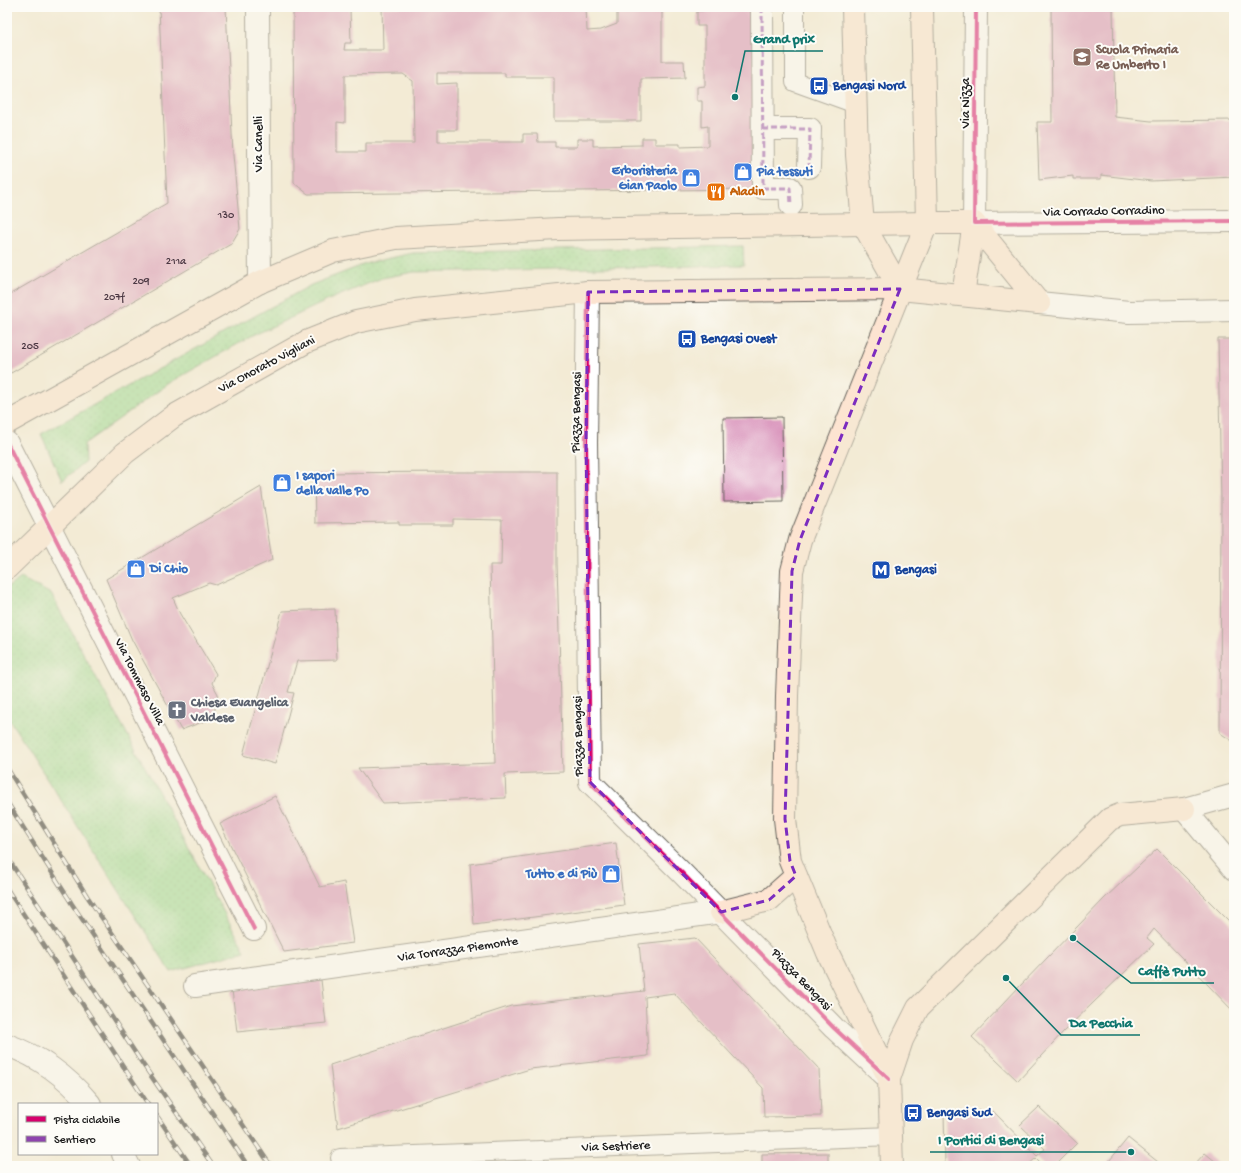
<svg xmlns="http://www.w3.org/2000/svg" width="1241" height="1173" font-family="'Gochi Hand',sans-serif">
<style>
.grass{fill:url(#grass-dots);stroke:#5a7b56}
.building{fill:#d689b6;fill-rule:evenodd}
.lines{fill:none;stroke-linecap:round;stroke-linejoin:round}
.service-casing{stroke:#67645d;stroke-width:20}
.pedestrian-casing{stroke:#67645d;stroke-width:24}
.minor-casing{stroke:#67645d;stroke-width:24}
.tertiary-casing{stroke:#67645d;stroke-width:24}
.secondary-casing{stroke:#67645d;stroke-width:24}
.service{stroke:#fff;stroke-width:18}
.pedestrian{stroke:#fff;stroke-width:22}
.minor{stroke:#fff;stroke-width:22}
.tertiary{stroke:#fff;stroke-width:22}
.secondary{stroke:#fde4d1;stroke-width:22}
.rail-casing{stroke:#1c1c1c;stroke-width:4.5}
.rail{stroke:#fdfcf7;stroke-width:3;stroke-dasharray:9;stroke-linecap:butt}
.quiet{stroke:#8e44ad;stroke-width:3;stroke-dasharray:6 3;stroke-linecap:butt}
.cycleway-casing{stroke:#fdfcf7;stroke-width:6}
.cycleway{stroke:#d6006c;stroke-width:4}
.marked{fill:none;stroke:#7b2cbf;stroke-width:3;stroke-dasharray:8 5;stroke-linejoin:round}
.labels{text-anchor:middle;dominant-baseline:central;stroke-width:4;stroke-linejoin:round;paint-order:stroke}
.number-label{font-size:11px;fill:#4a3742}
.education-label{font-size:13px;font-weight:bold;fill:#785e54;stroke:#fdfcf7;text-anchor:start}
.transit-label{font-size:13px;font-weight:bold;fill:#164399;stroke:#fdfcf7;text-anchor:start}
.street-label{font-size:13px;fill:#1c1c1c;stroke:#fdfcf7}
.shop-label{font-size:13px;font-weight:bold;fill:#366cbe;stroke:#fdfcf7;text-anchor:start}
.food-label{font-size:13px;font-weight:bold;fill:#c56008;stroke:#fdfcf7;text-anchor:start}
.worship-label{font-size:13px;font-weight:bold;fill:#5b616d;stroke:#fdfcf7;text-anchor:start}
.leader{fill:none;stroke:#0f766e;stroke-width:1.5}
.callout-dot{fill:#0f766e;stroke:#fdfcf7;stroke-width:1.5}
.callout-label{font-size:14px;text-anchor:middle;font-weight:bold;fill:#0f766e;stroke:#fdfcf7;stroke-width:4;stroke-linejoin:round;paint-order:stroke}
</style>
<defs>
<pattern id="grass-dots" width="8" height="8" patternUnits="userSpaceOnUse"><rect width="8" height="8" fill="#97da91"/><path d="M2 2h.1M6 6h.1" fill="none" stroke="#82ba7c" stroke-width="1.8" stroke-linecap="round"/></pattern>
</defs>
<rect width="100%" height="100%" fill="#fdfcf7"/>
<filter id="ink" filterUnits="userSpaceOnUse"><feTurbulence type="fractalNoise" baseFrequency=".025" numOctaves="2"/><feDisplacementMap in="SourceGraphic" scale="8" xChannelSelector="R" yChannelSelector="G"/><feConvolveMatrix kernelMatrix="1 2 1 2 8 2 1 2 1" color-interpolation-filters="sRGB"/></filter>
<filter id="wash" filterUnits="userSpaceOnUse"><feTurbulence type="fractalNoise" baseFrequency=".012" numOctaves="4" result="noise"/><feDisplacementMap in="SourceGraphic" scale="16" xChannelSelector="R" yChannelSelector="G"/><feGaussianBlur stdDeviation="0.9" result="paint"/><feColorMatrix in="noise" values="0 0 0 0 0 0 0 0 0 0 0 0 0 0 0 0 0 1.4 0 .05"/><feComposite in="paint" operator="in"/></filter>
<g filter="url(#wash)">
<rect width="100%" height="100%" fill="#f3ebd5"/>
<g class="grass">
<path d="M743 246 744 265 414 272 382 278 333 298 252 336 171 382 84 444 85 462 62 481 41 434 311 285 368 263 413 253Z"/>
<path d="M21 578 51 594 245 951 171 972 7 716V588Z"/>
</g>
<g id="blocks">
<g class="building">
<path d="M159 7H226L233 155 240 229 231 244 11 373 7 366V296L167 203Z"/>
<path d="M293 7 350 9 351 43H345L344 50H383L382 7H586L587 31 601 30 617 24V7H662V61H684L685 78 641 79V121H554V77H505V73H437V84L457 83V130H438V142H523V134H537L538 142H555V147H577V139H593V146L642 145V138H655V144H680V147L708 146V126L702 127V101H697V87L705 86V26H697V11H703L702 7H754L755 189 308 194 294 183ZM403 74 413 81 414 143H366V152H337V122L345 123V75Z"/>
<path d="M1051 7H1113L1115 117 1151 121 1234 120V177L1151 181 1101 175V179H1073V176L1039 180 1037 122H1052Z"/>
<path d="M1218 339H1234V742L1220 733 1221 501Z"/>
<path d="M782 417 783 501 724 502 723 418Z"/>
<path d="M453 472H557V564L563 772 505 774 506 798 383 803 358 768 495 763 490 565H501L502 520 453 519V525H399V522L315 523 314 473Z"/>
<path d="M261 487 272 560 216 585 209 583 173 598 180 614 216 674 212 683 218 694 213 718 181 730 132 640 106 579Z"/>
<path d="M335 609 337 660 297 661 288 692 294 693 275 764 243 755 282 611Z"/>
<path d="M275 796 320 887 344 882 353 943 284 952 220 824Z"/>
<path d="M616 843 624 905 474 925 470 864Z"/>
<path d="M1157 849 1234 926V1012L1154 929 1147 938 1154 944 1064 1031 1018 1081 972 1037 1019 987 1105 898Z"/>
<path d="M695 938 819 1069 821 1116 764 1117 763 1088 674 993 645 997 648 1056 530 1069 338 1128 330 1065 511 1006 644 991 639 944Z"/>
<path d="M321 980 326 1023 237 1032 232 990Z"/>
<path d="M1039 1107 1077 1143 1054 1166H1044L1036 1158 1027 1166H945L944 1110 993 1111 1037 1156 1045 1149 1020 1125Z"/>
<path d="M1128 1138 1163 1166H1105Z"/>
<path d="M828 1153V1166H762V1154Z"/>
<path d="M1205 1153 1221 1166H1193Z"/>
</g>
</g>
</g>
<g filter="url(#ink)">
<use href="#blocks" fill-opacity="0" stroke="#67645d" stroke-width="1"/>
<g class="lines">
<defs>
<g id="service">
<path d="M795 7V82L856 104"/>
<path d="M340 1158 892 1136"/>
</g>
<g id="pedestrian">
<path d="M762 7 763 188H790L791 205"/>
<path d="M763 129H810L809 167"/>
</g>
<g id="minor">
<path d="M258 7 260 282"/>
<path d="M976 7 974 223 1234 221"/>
<path d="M588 292 586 442 590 782 681 872 834 1028 889 1079"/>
<path d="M1039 303 1129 312 1234 310"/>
<path d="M7 443 254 929"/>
<path d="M1184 809 1234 795"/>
<path d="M195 986 721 912"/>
<path d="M7 1045C39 1056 68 1078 90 1104"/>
<path d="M123 1154 129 1166"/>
</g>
<path id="tertiary" d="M1184 809 1234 869"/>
<g id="secondary">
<path d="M853 7 857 155 863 224 900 289"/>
<path d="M974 223 1039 303"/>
<path d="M963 295 974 223"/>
<path d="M7 423 260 282 333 251 396 238 558 229 927 223H974"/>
<path d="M7 568 125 453 174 416 306 342 356 322 415 310 588 292 900 289 1039 303"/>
<path d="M721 912 769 900 796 876"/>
<path d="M889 1079 828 953 790 861 785 819 787 696 792 571 800 540 927 223 922 7"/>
<path d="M892 1166 889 1079 902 1040 918 1008 1110 819 1120 815 1184 809"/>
</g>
</defs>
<use href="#service" class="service-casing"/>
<use href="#pedestrian" class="pedestrian-casing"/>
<use href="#minor" class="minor-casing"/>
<use href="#tertiary" class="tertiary-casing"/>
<use href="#secondary" class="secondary-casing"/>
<use href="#service" class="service"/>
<use href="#pedestrian" class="pedestrian"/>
<use href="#minor" class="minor"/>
<use href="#tertiary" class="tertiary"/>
<use href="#secondary" class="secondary"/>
<defs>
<g id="rail">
<path d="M7 768 87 896 271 1166"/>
<path d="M7 802 72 904 248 1166"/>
<path d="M7 857 142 1063 213 1166"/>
<path d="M7 889 148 1104"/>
<path d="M157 1116 191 1166"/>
</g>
</defs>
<use href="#rail" class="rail-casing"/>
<use href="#rail" class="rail"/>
<g class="quiet">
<path d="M762 7 763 188H790L791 205"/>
<path d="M763 129H810L809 167"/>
</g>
<defs>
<g id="cycleway">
<path d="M976 7 974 223 1234 221"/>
<path d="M588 292 586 442 590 782 681 872 834 1028 889 1079"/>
<path d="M7 443 254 929"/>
</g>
</defs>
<use href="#cycleway" class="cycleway-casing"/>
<use href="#cycleway" class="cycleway"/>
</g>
</g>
<path d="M0 0H1241V1173H0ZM900 289 800 540 792 571 785 819 790 861 796 876 769 900 721 912 590 782 586 442 588 292Z" fill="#f3ebd5" fill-opacity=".55" fill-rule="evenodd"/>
<path class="marked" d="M900 289 800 540 792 571 785 819 790 861 796 876 769 900 721 912 590 782 586 442 588 292Z"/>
<defs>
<symbol id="school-square" viewBox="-11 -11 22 22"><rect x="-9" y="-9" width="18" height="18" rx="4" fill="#8d6e63" stroke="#fdfcf7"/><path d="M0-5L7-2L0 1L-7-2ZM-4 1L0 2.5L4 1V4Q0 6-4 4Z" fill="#fff"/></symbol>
<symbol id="bus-square" viewBox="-11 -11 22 22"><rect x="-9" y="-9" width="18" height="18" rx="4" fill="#1a4fb4" stroke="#fdfcf7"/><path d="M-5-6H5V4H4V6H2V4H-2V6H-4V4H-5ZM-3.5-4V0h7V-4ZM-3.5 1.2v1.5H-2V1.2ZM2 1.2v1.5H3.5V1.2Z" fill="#fff"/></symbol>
<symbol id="shop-square" viewBox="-11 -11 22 22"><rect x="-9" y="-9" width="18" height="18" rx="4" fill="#3f7fe0" stroke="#fdfcf7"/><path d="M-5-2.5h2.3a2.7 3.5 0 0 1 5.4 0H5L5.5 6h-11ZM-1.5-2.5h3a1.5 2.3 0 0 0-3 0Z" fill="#fff"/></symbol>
<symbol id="restaurant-square" viewBox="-11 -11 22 22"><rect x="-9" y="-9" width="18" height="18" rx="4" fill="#e8710a" stroke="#fdfcf7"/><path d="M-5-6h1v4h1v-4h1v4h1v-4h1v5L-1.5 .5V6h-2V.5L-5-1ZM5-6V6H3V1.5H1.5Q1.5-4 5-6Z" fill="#fff"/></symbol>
<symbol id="metro-square" viewBox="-11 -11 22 22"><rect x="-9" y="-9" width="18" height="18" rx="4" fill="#1a4fb4" stroke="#fdfcf7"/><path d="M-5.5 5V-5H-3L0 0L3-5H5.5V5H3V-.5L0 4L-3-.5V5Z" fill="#fff"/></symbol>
<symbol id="church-square" viewBox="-11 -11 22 22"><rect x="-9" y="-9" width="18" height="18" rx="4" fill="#6b7280" stroke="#fdfcf7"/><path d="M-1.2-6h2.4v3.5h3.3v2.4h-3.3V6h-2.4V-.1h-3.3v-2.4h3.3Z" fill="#fff"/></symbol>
</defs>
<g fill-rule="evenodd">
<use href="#school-square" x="1071" y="46" width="22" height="22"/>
<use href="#bus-square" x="808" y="75" width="22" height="22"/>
<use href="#shop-square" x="732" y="161" width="22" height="22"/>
<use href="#shop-square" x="680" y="167" width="22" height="22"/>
<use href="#restaurant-square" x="705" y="181" width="22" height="22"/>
<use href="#bus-square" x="676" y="328" width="22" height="22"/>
<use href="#shop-square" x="271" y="472" width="22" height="22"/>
<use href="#shop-square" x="125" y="558" width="22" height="22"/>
<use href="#metro-square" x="870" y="559" width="22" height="22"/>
<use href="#church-square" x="166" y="699" width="22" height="22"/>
<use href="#shop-square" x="600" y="863" width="22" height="22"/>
<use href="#bus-square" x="902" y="1102" width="22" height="22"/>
</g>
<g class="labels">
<g class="number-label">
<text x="226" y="216">130</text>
<text x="176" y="262">211a</text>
<text x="141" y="282">209</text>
<text x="114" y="298">207f</text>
<text x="30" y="347">205</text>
</g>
<g class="education-label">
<text x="1096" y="50">Scuola Primaria<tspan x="1096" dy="15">Re Umberto I</tspan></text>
</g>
<g class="transit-label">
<text x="833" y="86">Bengasi Nord</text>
<text x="701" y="339">Bengasi Ovest</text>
<text x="895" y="570">Bengasi</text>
<text x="927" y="1113">Bengasi Sud</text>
</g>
<g class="street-label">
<text transform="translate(966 103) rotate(-90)">Via Nizza</text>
<text transform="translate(259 144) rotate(-90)">Via Canelli</text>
<text transform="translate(1104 212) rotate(-1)">Via Corrado Corradino</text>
<text transform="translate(267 365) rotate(-28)">Via Onorato Vigliani</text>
<text transform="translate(577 412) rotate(-89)">Piazza Bengasi</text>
<text transform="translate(139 682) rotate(63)">Via Tommaso Villa</text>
<text transform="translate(579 736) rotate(-91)">Piazza Bengasi</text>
<text transform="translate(458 950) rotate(-8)">Via Torrazza Piemonte</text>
<text transform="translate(801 980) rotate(46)">Piazza Bengasi</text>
<text transform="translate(616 1147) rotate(-2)">Via Sestriere</text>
</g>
<g class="shop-label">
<text x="677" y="171" text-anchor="end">Erboristeria<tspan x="677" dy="15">Gian Paolo</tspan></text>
<text x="757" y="172">Pia tessuti</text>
<text x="296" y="476">I sapori<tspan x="296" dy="15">della valle Po</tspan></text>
<text x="150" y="569">Di Chio</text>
<text x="597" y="874" text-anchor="end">Tutto e di Più</text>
</g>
<g class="food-label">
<text x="730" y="192">Aladin</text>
</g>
<g class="worship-label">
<text x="191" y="703">Chiesa Evangelica<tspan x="191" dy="15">Valdese</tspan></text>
</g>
</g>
<path class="leader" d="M735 97L745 51H823M1073 938L1131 983H1214M1006 978L1061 1035H1140M1131 1152L1052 1152H930"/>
<g class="callout-dot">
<circle cx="735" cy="97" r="4"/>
<circle cx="1073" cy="938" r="4"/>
<circle cx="1006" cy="978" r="4"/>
<circle cx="1131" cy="1152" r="4"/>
</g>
<g class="callout-label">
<text x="784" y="43">Grand prix</text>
<text x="1172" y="975">Caffè Putto</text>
<text x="1101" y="1027">Da Pecchia</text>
<text x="991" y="1144">I Portici di Bengasi</text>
</g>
<rect width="1241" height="1173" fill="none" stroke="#fdfcf7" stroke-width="24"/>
<rect x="18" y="1103" width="140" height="52" fill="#fdfcf7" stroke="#a3a29f"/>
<rect x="26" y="1116" width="20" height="6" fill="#d6006c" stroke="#a3a29f"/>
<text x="54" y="1123" font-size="12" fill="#1c1c1c">Pista ciclabile</text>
<rect x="26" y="1136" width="20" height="6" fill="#8e44ad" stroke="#a3a29f"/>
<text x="54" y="1143" font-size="12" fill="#1c1c1c">Sentiero</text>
</svg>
